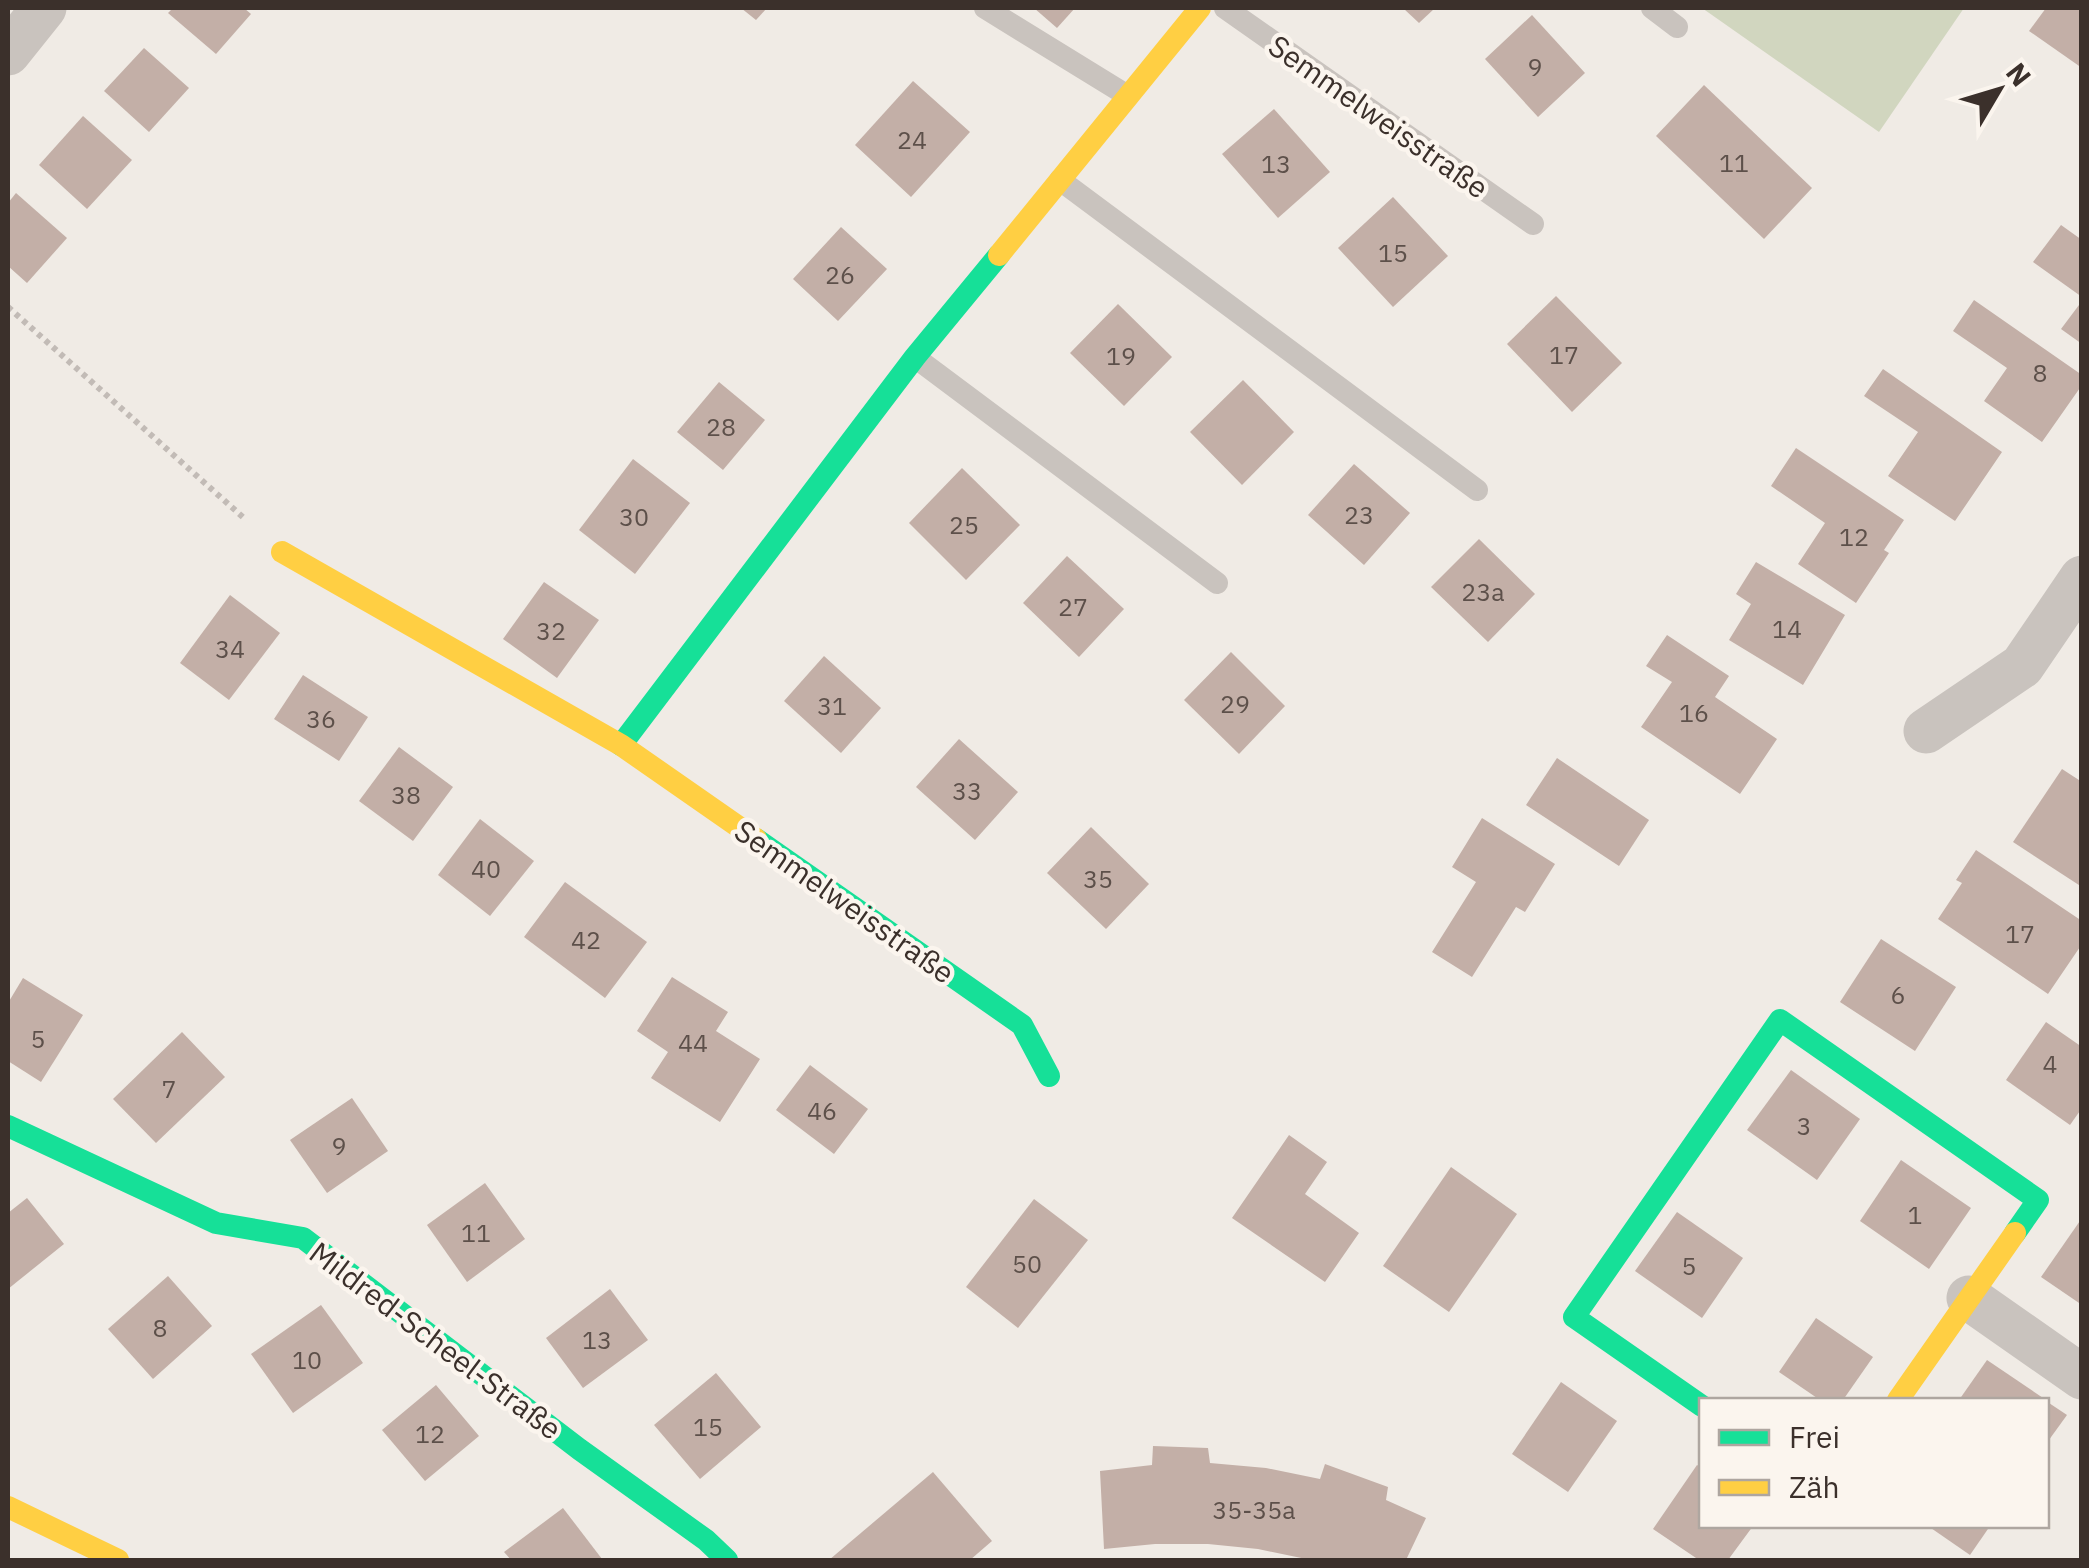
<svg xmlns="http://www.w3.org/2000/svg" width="2089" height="1568" font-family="'IBM Plex Sans',sans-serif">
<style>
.green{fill:#d1d6bf}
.building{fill:#c3afa7}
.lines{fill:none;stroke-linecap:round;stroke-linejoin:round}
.path{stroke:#c2bbb6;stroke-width:6;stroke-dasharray:5 5;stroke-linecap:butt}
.lane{stroke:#c9c3be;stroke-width:22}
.street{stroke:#c9c3be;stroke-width:45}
.fast{stroke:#16e098;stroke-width:22}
.slow{stroke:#ffcf43;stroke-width:22}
.labels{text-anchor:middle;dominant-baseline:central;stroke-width:9;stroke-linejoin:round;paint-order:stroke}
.number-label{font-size:25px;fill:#5d504a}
.street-label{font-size:30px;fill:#3b302b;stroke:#fbf5ee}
</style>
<rect width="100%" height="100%" fill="#f0ebe5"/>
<path class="green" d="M1702 8H1964L1879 132Z"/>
<g class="building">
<path d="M173 8H244L251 14 216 54 168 13Z"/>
<path d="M741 8H767L756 20Z"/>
<path d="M1034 8H1075L1057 28Z"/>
<path d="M1403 8H1435L1419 23Z"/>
<path d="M2046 8H2082V68L2029 31Z"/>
<path d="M1532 15 1585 73 1538 117 1485 59Z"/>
<path d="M144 48 189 88 149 132 104 91Z"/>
<path d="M913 81 970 132 911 197 855 145Z"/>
<path d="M1704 85 1812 188 1764 239 1656 136Z"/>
<path d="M1274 109 1330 172 1278 218 1222 154Z"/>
<path d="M83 116 132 160 87 209 39 165Z"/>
<path d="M16 193 67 238 27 283 8 266V203Z"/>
<path d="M1393 197 1448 256 1393 307 1338 248Z"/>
<path d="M2061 225 2082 240V297L2033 262Z"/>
<path d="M841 227 887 269 838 321 793 279Z"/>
<path d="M1556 296 1622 363 1572 412 1507 344Z"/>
<path d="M1974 300 2082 375V385L2042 442 1984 401 2007 368 1953 331Z"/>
<path d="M2082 301V344L2061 329Z"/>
<path d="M1118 304 1172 357 1124 406 1070 353Z"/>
<path d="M1883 369 2002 452 1955 521 1888 476 1918 432 1864 396Z"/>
<path d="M1243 380 1294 432 1242 485 1190 432Z"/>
<path d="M719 382 765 420 723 470 677 432Z"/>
<path d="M1796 448 1904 520 1884 550 1889 553 1856 603 1798 564 1825 523 1771 486Z"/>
<path d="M633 459 690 503 635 574 579 530Z"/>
<path d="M1354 464 1410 513 1364 565 1308 515Z"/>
<path d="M962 468 1020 525 966 580 909 523Z"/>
<path d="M1479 539 1535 594 1488 642 1431 587Z"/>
<path d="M1067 556 1124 609 1079 657 1023 603Z"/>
<path d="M1756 562 1845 615 1803 685 1729 640 1751 604 1736 594Z"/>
<path d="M544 582 599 620 557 678 503 639Z"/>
<path d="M230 595 280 633 229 700 180 663Z"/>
<path d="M1667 635 1729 676 1715 697 1777 739 1740 794 1641 727 1672 682 1646 666Z"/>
<path d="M1231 652 1285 706 1239 754 1184 700Z"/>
<path d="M824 656 881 708 841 753 784 701Z"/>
<path d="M303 675 368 717 339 761 274 719Z"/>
<path d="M959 739 1018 792 975 840 916 787Z"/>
<path d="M399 747 453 787 413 841 359 801Z"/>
<path d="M1557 758 1649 820 1619 866 1526 805Z"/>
<path d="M2062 769 2082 782V887L2013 842Z"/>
<path d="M1482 818 1555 864 1525 912 1516 907 1472 977 1432 952 1476 882 1452 867Z"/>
<path d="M480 819 534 861 490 916 438 875Z"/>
<path d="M1091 827 1149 884 1106 929 1047 873Z"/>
<path d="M1976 850 2082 921V944L2048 994 1938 919 1962 883 1956 880Z"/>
<path d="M565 882 647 942 605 998 524 937Z"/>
<path d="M1881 939 1956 987 1915 1051 1840 1002Z"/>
<path d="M672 977 728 1012 716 1031 760 1059 720 1122 651 1078 668 1052 637 1031Z"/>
<path d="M23 978 83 1015 41 1082 8 1061V1003Z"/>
<path d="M2046 1022 2082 1047V1108L2070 1125 2006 1080Z"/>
<path d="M182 1032 225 1077 156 1143 113 1099Z"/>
<path d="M810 1065 868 1109 834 1154 776 1110Z"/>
<path d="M1791 1070 1860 1119 1817 1180 1747 1130Z"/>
<path d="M352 1098 388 1151 327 1193 290 1140Z"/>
<path d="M1289 1135 1327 1162 1305 1194 1359 1233 1325 1282 1232 1218Z"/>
<path d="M1901 1160 1971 1208 1929 1269 1860 1221Z"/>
<path d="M1451 1167 1517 1214 1449 1312 1383 1266Z"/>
<path d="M485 1183 525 1239 467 1282 427 1225Z"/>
<path d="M27 1198 64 1244 8 1289V1213Z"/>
<path d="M1034 1199 1088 1240 1018 1328 966 1287Z"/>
<path d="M1677 1212 1743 1258 1702 1318 1635 1271Z"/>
<path d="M2082 1218V1305L2041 1277Z"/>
<path d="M168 1276 212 1326 153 1379 108 1329Z"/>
<path d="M610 1289 648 1340 583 1388 546 1338Z"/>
<path d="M321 1305 363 1363 293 1413 251 1354Z"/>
<path d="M1816 1318 1873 1357 1843 1400H1820L1779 1372Z"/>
<path d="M1987 1360 2046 1400H1959Z"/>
<path d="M716 1373 761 1427 700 1479 654 1425Z"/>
<path d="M1561 1382 1617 1421 1568 1492 1512 1454Z"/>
<path d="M436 1385 479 1436 425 1481 382 1430Z"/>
<path d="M2046 1401 2067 1415 2046 1444Z"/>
<path d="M1153 1446 1208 1448 1210 1463 1266 1468 1320 1479 1325 1464 1388 1487 1386 1500 1426 1518 1406 1560H1311L1258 1549 1208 1544H1155L1104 1549 1100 1471 1152 1465Z"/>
<path d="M1697 1465 1702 1468V1526H1753L1728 1560H1699L1653 1529Z"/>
<path d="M933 1472 992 1541 970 1560H829Z"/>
<path d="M563 1508 602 1559 511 1560 504 1552Z"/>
<path d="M1928 1526H1990L1970 1555Z"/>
</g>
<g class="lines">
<path class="path" d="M8 307 245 519"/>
<g class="lane">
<path d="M985 8 1128 96"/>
<path d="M1225 8 1533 224"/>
<path d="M1652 8 1677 27"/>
<path d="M1060 180 1477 490"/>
<path d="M916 358 1217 583"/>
</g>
<g class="street">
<path d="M8 53 44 8"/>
<path d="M1926 731 2022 666 2082 578"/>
<path d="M1969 1298 2082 1377"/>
</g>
<g class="fast">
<path d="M621 745 915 357 999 255"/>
<path d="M756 839 1022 1025 1049 1076"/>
<path d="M8 1126 216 1223 303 1238 579 1449 706 1540 727 1560"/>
<path d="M1702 1406 1574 1317 1780 1020 2038 1200 2015 1233"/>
</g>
<g class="slow">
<path d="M999 255 1200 8"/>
<path d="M282 552 621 745 756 839"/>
<path d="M1898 1400 2015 1233"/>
<path d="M8 1507 118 1560"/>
</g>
</g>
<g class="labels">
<g class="number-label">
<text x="1535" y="66">9</text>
<text x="912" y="139">24</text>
<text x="1734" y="162">11</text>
<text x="1276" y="163">13</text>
<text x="1393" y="252">15</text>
<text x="840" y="274">26</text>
<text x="1564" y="354">17</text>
<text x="1121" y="355">19</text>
<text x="2040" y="372">8</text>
<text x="721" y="426">28</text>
<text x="1359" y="514">23</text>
<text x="634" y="516">30</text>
<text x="964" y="524">25</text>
<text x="1854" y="536">12</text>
<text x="1483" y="591">23a</text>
<text x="1073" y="606">27</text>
<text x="1787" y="628">14</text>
<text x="551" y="630">32</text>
<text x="230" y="648">34</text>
<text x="1235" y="703">29</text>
<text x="832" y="705">31</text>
<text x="1694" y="712">16</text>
<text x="321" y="718">36</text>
<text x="967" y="790">33</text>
<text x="406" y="794">38</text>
<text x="486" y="868">40</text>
<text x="1098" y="878">35</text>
<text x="2020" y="933">17</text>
<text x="586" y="939">42</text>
<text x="1898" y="994">6</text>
<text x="38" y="1038">5</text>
<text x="693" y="1042">44</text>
<text x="2050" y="1063">4</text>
<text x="169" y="1088">7</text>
<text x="822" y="1110">46</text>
<text x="1804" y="1125">3</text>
<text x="339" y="1145">9</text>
<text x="1915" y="1214">1</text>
<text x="476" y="1232">11</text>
<text x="1027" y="1263">50</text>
<text x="1689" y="1265">5</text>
<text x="160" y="1327">8</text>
<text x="597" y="1339">13</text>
<text x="307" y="1359">10</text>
<text x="708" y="1426">15</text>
<text x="430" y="1433">12</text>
<text x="1254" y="1509">35-35a</text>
</g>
<g class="street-label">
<text transform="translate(1379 116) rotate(35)">Semmelweisstraße</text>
<text transform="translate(845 901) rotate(35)">Semmelweisstraße</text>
<text transform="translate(436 1340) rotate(37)">Mildred-Scheel-Straße</text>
</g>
</g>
<rect width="2089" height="1568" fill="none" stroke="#3b302b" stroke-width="20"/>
<rect x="1699" y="1398" width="350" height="130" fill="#fbf5ee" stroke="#aea6a0" stroke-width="2.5"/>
<rect x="1719" y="1430" width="50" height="15" fill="#16e098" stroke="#aea6a0" stroke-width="2.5"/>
<text x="1789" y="1448" font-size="30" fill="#3b302b">Frei</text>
<rect x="1719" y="1480" width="50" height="15" fill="#ffcf43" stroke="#aea6a0" stroke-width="2.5"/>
<text x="1789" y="1498" font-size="30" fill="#3b302b">Zäh</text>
<g transform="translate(1999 90) rotate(52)" stroke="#fbf5ee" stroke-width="8" paint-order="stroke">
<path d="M0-8L18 38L0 25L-18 38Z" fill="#3b302b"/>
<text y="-15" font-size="28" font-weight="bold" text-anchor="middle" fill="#3b302b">N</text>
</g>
</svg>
